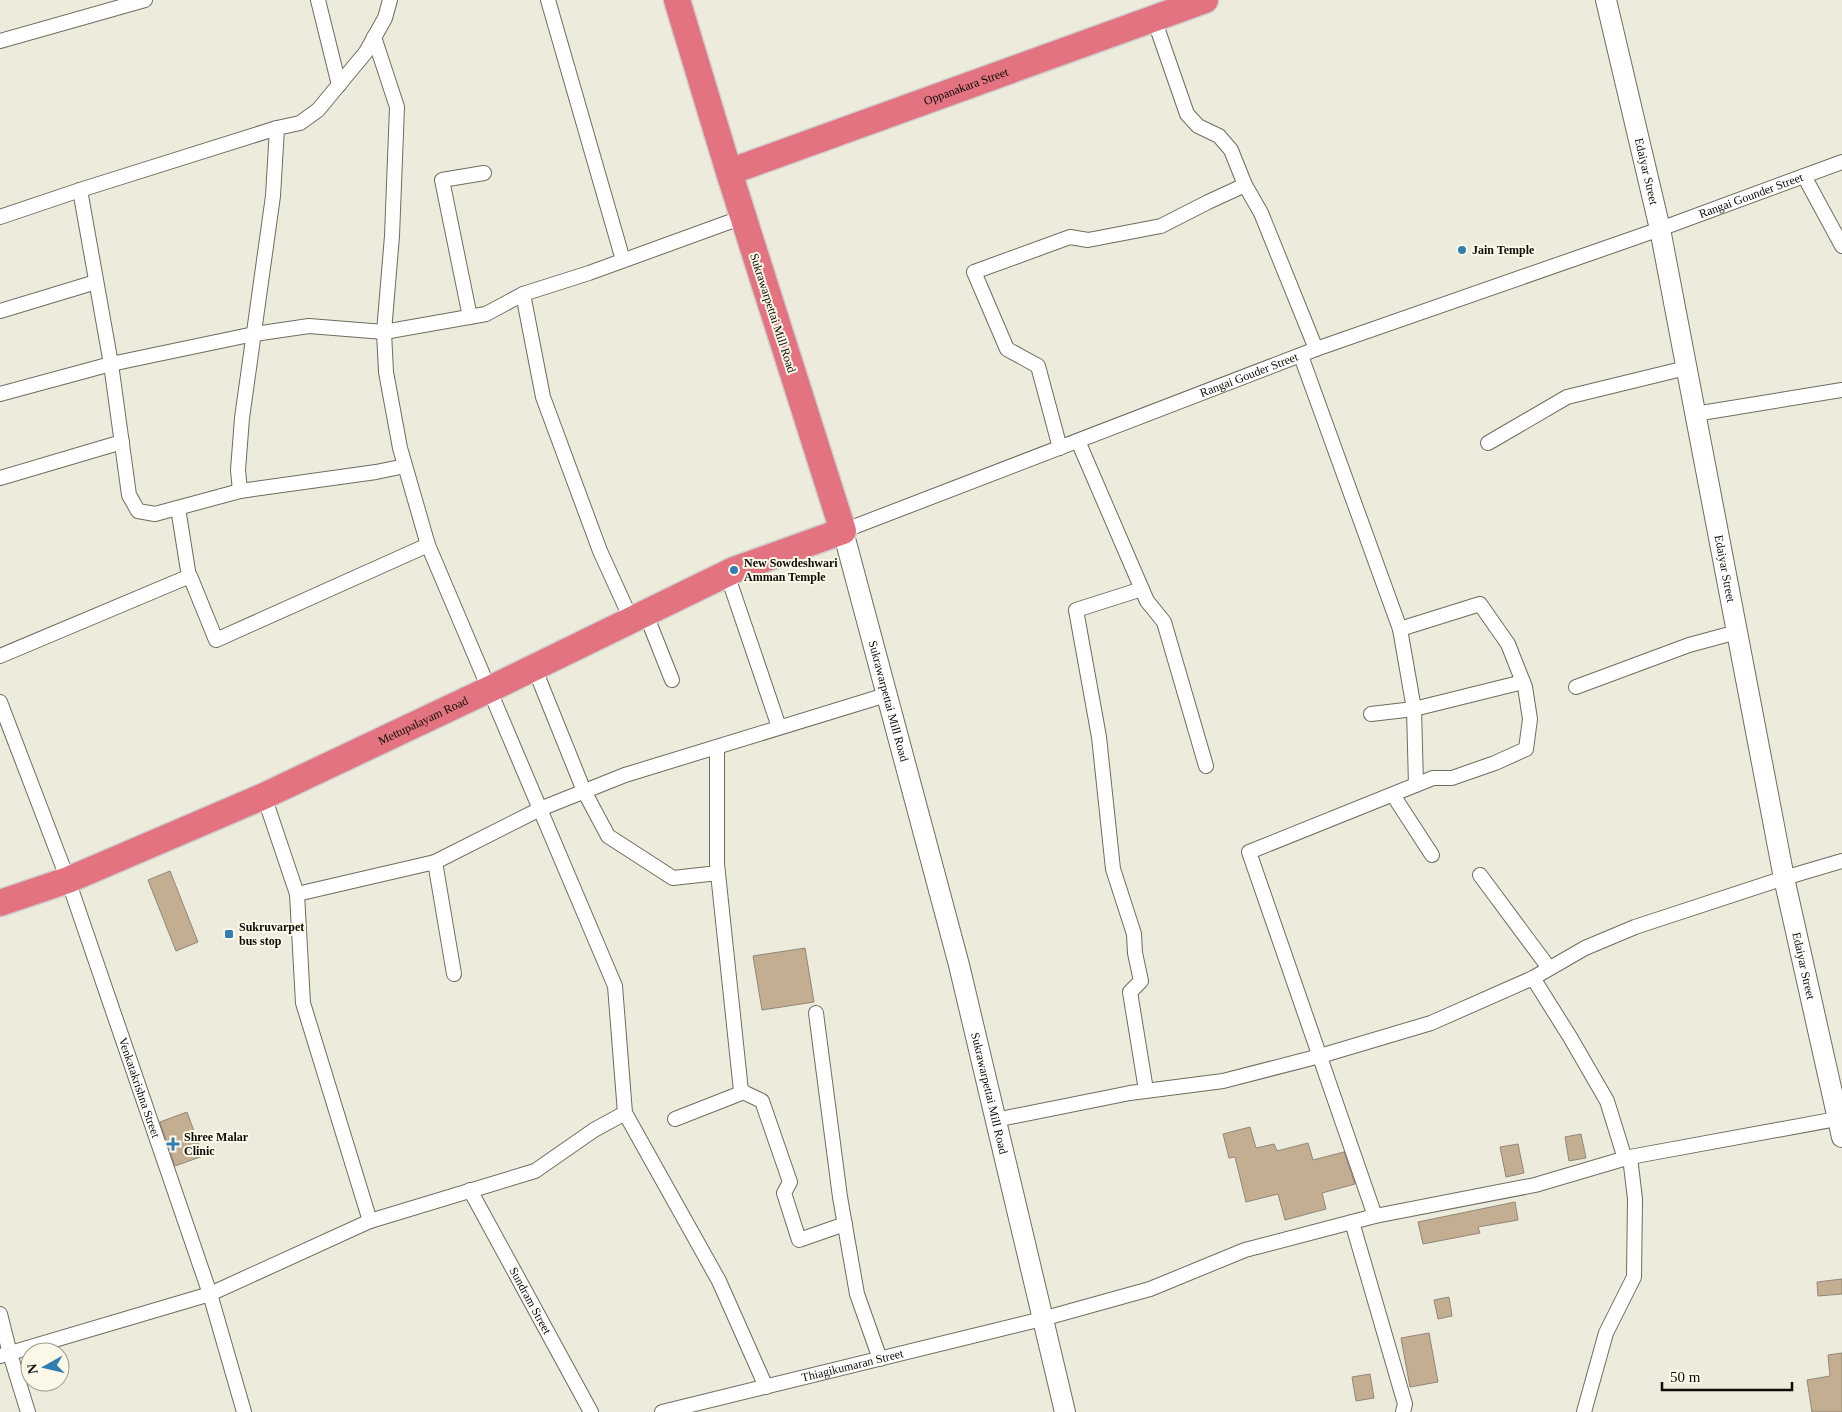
<svg xmlns="http://www.w3.org/2000/svg" width="1842" height="1412" font-family="'Times New Roman',serif">
<style>
.building{fill:#c4ae92;stroke:#90877b}
.lines{fill:none;stroke-linecap:round;stroke-linejoin:round}
.street-casing{stroke:#6f6c5f;stroke-width:16}
.secondary-casing{stroke:#6f6c5f;stroke-width:22}
.highway-casing{stroke:#cececd;stroke-width:29}
.street{stroke:#fff;stroke-width:14}
.secondary{stroke:#fff;stroke-width:20}
.highway{stroke:#e37381;stroke-width:26}
.poi-dot{fill:#317fb1;stroke:#fbf8e8;stroke-width:2}
.labels{text-anchor:middle;dominant-baseline:central;stroke-width:4;stroke-linejoin:round;paint-order:stroke}
.street-label{font-size:12px;fill:#0c0b07;stroke:#fbf8e8}
.poi-label{font-size:12px;font-weight:bold;fill:#0c0b07;stroke:#fbf8e8;text-anchor:start}
</style>
<rect width="100%" height="100%" fill="#edebdb"/>
<g class="building">
<path d="M170 871 198 942 176 951 148 880Z"/>
<path d="M805 948 814 1002 762 1010 753 956Z"/>
<path d="M187 1112 203 1156 175 1166 160 1122Z"/>
<path d="M1250 1127 1256 1148 1274 1144 1277 1151 1308 1143 1313 1160 1344 1152 1355 1184 1322 1193 1326 1209 1285 1220 1278 1194 1246 1202 1235 1157 1229 1158 1223 1134Z"/>
<path d="M1581 1134 1586 1158 1569 1161 1565 1137Z"/>
<path d="M1518 1144 1524 1173 1506 1177 1500 1147Z"/>
<path d="M1515 1202 1518 1220 1478 1227 1480 1233 1423 1244 1418 1222Z"/>
<path d="M1842 1279V1294L1818 1296 1817 1282Z"/>
<path d="M1449 1297 1452 1316 1438 1319 1434 1300Z"/>
<path d="M1429 1333 1438 1382 1410 1387 1401 1338Z"/>
<path d="M1842 1353V1412H1812L1807 1380 1830 1376 1828 1355Z"/>
<path d="M1370 1374 1374 1398 1356 1401 1352 1377Z"/>
</g>
<g class="lines">
<defs>
<g id="street">
<path d="M318 0 339 85"/>
<path d="M548 0 623 260"/>
<path d="M1154 19 1187 114 1198 126 1219 136 1231 150 1245 185 1261 213 1316 349"/>
<path d="M374 37 397 107 392 236 384 332 386 372 400 448 428 545 615 986 625 1113 719 1281 766 1387"/>
<path d="M0 41 145 0"/>
<path d="M1804 176 1842 246"/>
<path d="M80 190 111 364 129 495 138 511 155 514 240 491 376 472 405 466"/>
<path d="M0 217 80 190 277 128"/>
<path d="M523 294 543 397 600 551 631 619"/>
<path d="M0 311 96 282"/>
<path d="M470 317 442 180 484 173"/>
<path d="M1301 356 1400 629 1414 709 1416 785"/>
<path d="M0 394 111 364 254 334 309 326 384 332 486 314 523 294 589 273 743 217"/>
<path d="M1695 414 1842 390"/>
<path d="M1078 441 1147 601 1164 622 1206 766"/>
<path d="M1488 443 1567 397 1686 368"/>
<path d="M1060 448 1038 366 1007 349 974 272 1070 237 1088 240 1161 226 1208 202 1245 185"/>
<path d="M0 478 122 442"/>
<path d="M240 491 238 470 242 418 273 196 277 128 300 123 318 110 366 52 385 18 390 0"/>
<path d="M178 508 189 577"/>
<path id="s1" d="M843 531 1316 349 1660 229 1842 162"/>
<path d="M727 574 779 727"/>
<path d="M1142 589 1076 610 1099 737 1113 869 1134 934 1135 953 1141 981 1130 992 1146 1090"/>
<path d="M645 612 672 680"/>
<path d="M0 656 190 576 216 640 428 545"/>
<path d="M534 667 584 791 608 836 673 878 718 873"/>
<path d="M1576 687 1689 645 1737 632"/>
<path id="s2" d="M0 702 68 880 210 1294 244 1412"/>
<path d="M1371 714 1414 709 1523 682"/>
<path d="M717 747V864L741 1091 762 1101 790 1182 784 1193 799 1240 845 1224"/>
<path d="M1393 795 1432 855"/>
<path d="M264 796 297 894 303 1003 370 1221"/>
<path d="M435 862 540 809 625 775 886 695"/>
<path d="M1480 875 1549 968"/>
<path d="M297 894 435 862 454 974"/>
<path d="M1533 978 1570 1037 1607 1101 1625 1159"/>
<path d="M816 1013 840 1197 857 1294 880 1359"/>
<path d="M675 1119 744 1092"/>
<path d="M995 1120 1130 1093 1223 1081 1320 1056 1431 1023 1533 978 1585 948 1635 927 1784 878 1842 861"/>
<path id="s3" d="M470 1190 591 1412"/>
<path d="M1375 1216 1249 852 1433 778H1452L1495 763 1526 749 1530 719 1525 687 1508 644 1480 604 1400 629"/>
<path d="M1352 1222 1405 1404 1403 1412"/>
<path d="M0 1314 10 1354 28 1412"/>
<path d="M0 1356 210 1294 370 1221 535 1171 594 1130 625 1113"/>
<path id="s4" d="M662 1412 1042 1319 1150 1289 1245 1250 1375 1216 1535 1185 1630 1157 1842 1118"/>
<path d="M1584 1412 1606 1333 1634 1277 1635 1199 1630 1157"/>
</g>
<g id="secondary">
<path id="s5" d="M1606 0 1660 229 1784 878 1842 1137"/>
<path id="s6" d="M843 531 959 965 1065 1412"/>
</g>
<g id="highway">
<path id="s7" d="M729 172 1205 0"/>
<path id="s8" d="M0 903 68 880 264 796 490 689 734 570 843 531 729 172 677 0"/>
</g>
</defs>
<use href="#street" class="street-casing"/>
<use href="#secondary" class="secondary-casing"/>
<use href="#highway" class="highway-casing"/>
<use href="#street" class="street"/>
<use href="#secondary" class="secondary"/>
<use href="#highway" class="highway"/>
</g>
<g class="poi-dot">
<circle cx="1462" cy="250" r="5"/>
<circle cx="734" cy="570" r="5"/>
<rect x="224" y="929" width="10" height="10" rx="2.5"/>
<path d="M170.5 1136.5h5v5h5v5h-5v5h-5v-5h-5v-5h5z"/>
</g>
<g class="labels">
<g class="street-label">
<text stroke="none"><textPath href="#s7" startOffset="252">Oppanakara Street</textPath></text>
<text stroke="none"><textPath href="#s5" startOffset="176">Edaiyar Street</textPath></text>
<text stroke="none"><textPath href="#s1" startOffset="968">Rangai Gounder Street</textPath></text>
<text transform="translate(773 313) rotate(72)">Sukrawarpettai Mill Road</text>
<text stroke="none"><textPath href="#s1" startOffset="435">Rangai Gouder Street</textPath></text>
<text stroke="none"><textPath href="#s5" startOffset="581">Edaiyar Street</textPath></text>
<text stroke="none"><textPath href="#s6" startOffset="176">Sukrawarpettai Mill Road</textPath></text>
<text stroke="none"><textPath href="#s8" startOffset="461">Mettupalayam Road</textPath></text>
<text stroke="none"><textPath href="#s5" startOffset="986">Edaiyar Street</textPath></text>
<text stroke="none"><textPath href="#s2" startOffset="410">Venkatakrishna Street</textPath></text>
<text stroke="none"><textPath href="#s6" startOffset="581">Sukrawarpettai Mill Road</textPath></text>
<text stroke="none"><textPath href="#s3" startOffset="126">Sundram Street</textPath></text>
<text stroke="none"><textPath href="#s4" startOffset="196">Thiagikumaran Street</textPath></text>
</g>
<g class="poi-label">
<text x="1472" y="250">Jain Temple</text>
<text x="744" y="563">New Sowdeshwari<tspan x="744" dy="14">Amman Temple</tspan></text>
<text x="239" y="927">Sukruvarpet<tspan x="239" dy="14">bus stop</tspan></text>
<text x="184" y="1137">Shree Malar<tspan x="184" dy="14">Clinic</tspan></text>
</g>
</g>
<g transform="translate(45 1367) rotate(262)"><circle r="24" fill="#fbf8e8" stroke="#9b998e"/>
<path d="M0-4L9 19L0 12L-9 19Z" fill="#317fb1"/>
<text y="-8" font-size="14" font-weight="bold" text-anchor="middle" fill="#0c0b07">N</text>
</g>
<path d="M1662 1382v8h130v-8" fill="none" stroke="#0c0b07" stroke-width="2.5"/>
<text x="1670" y="1382" font-size="15" fill="#0c0b07" stroke="#fbf8e8" stroke-width="4" paint-order="stroke">50 m</text>
</svg>
